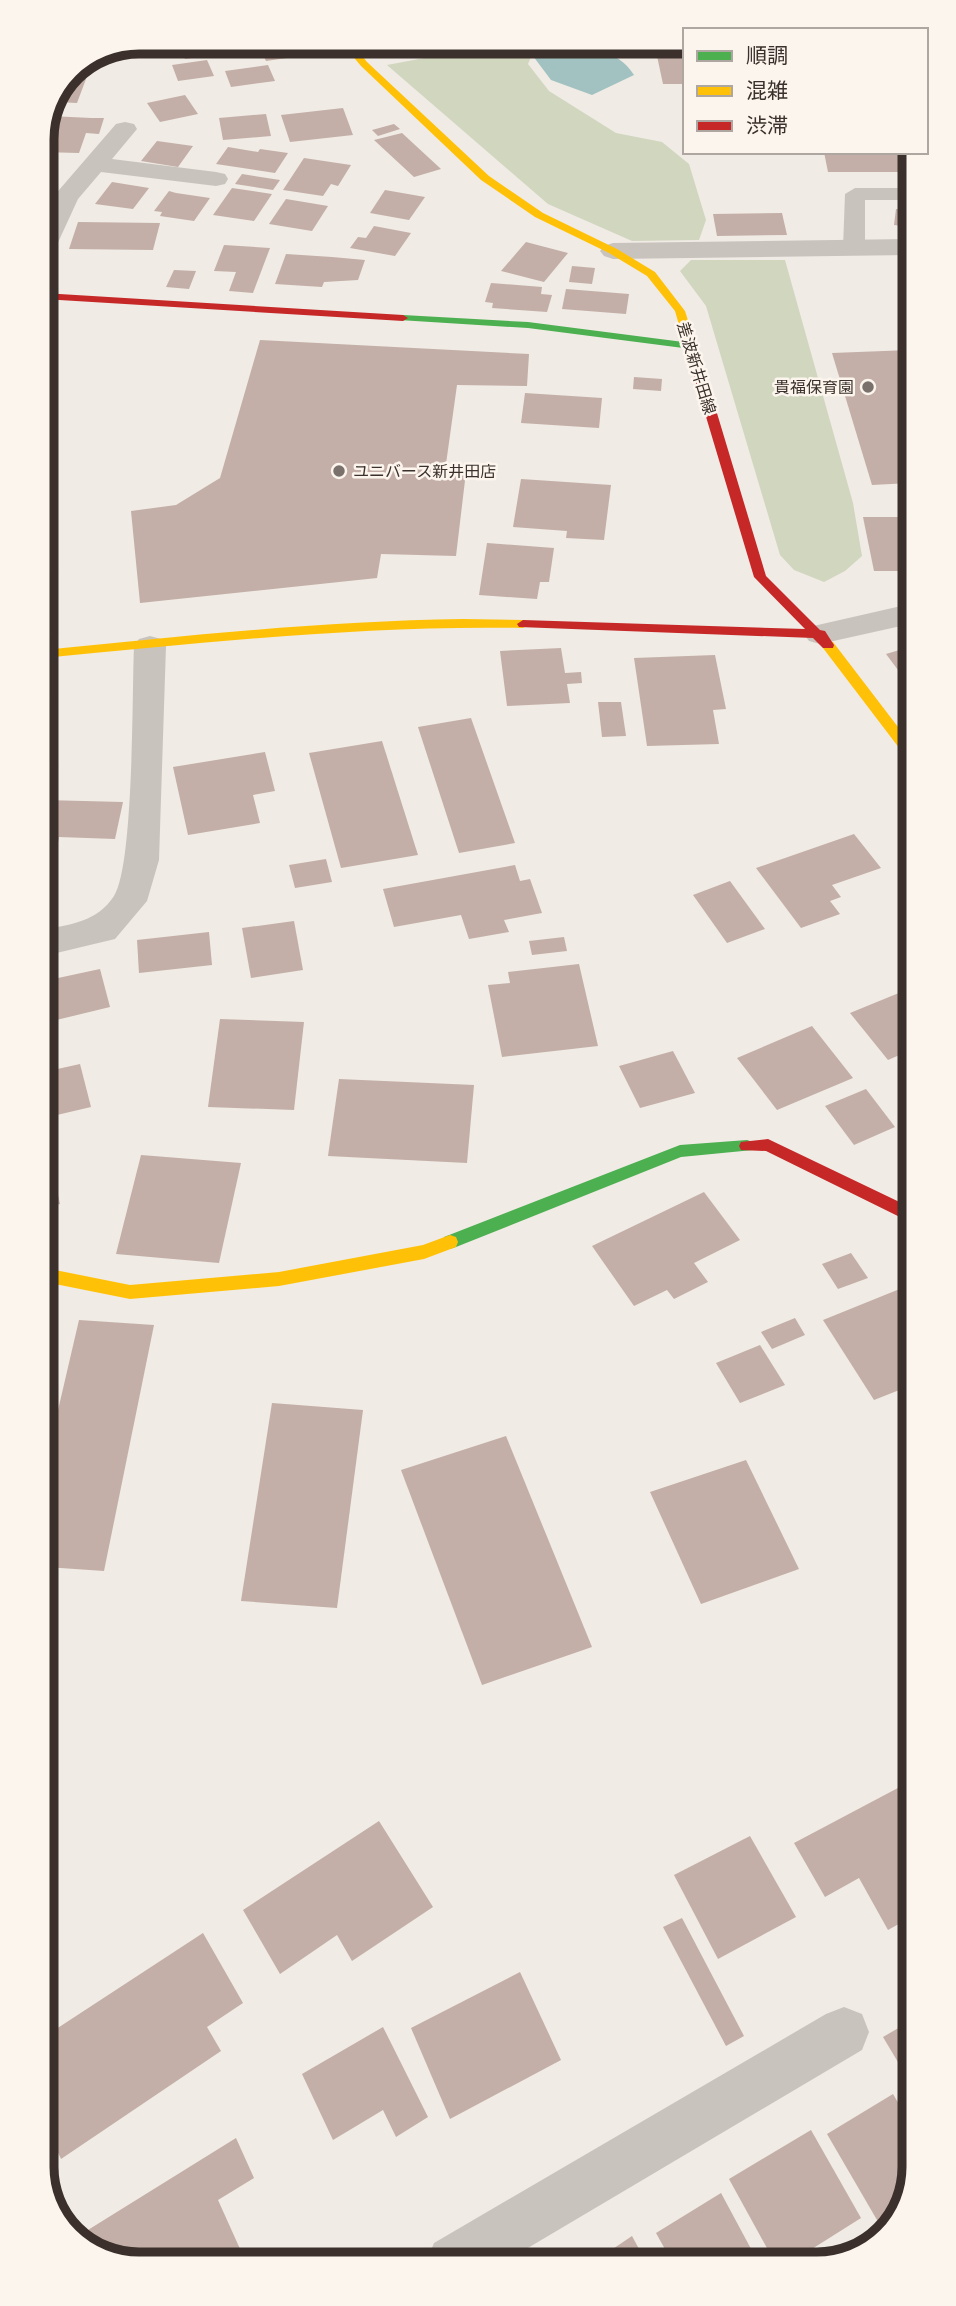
<svg xmlns="http://www.w3.org/2000/svg" width="956" height="2306" font-family="'Archivo Narrow','Noto Sans JP',sans-serif">
<style>
.green{fill:#d1d6bf}
.water{fill:#a1c2c1}
.building{fill:#c3afa7}
.lines{fill:none;stroke-linecap:round;stroke-linejoin:round}
.lane{fill:#c9c3be;fill-rule:evenodd}
.street{fill:#c9c3be;fill-rule:evenodd}
.fast{fill:#4caf50;fill-rule:evenodd}
.slow{fill:#ffc107;fill-rule:evenodd}
.jam{fill:#c62828;fill-rule:evenodd}
.poi-dot{fill:#7a716c;stroke:#fbf5ee;stroke-width:2.5}
.labels{text-anchor:middle;dominant-baseline:central;stroke-width:5;stroke-linejoin:round;paint-order:stroke}
.far-street-label{font-size:16px;fill:#3b302b;stroke:#fbf5ee}
.far-poi-label{font-size:16px;fill:#3b302b;stroke:#fbf5ee;text-anchor:end}
.rim{fill:none;stroke:#3b302b;stroke-width:9}
</style>
<rect width="100%" height="100%" fill="#f0ebe5"/>
<g class="green">
<path d="M448 42H537L528 64 549 91 616 133 662 142 689 164 706 220 699 240 632 241 548 204 387 65 435 56Z"/>
<path d="M691 260H785L853 503 862 556 845 571 824 582 794 570 780 555 706 306 680 271Z"/>
</g>
<path class="water" d="M560 43C589 49 617 48 634 75L592 95 551 80 530 52 536 46Z"/>
<g class="building">
<path d="M177 42H234L238 51 185 59Z"/>
<path d="M257 42H295L301 56 266 61Z"/>
<path d="M377 42H421V44L382 50Z"/>
<path d="M654 42H685V84H663Z"/>
<path d="M207 60 214 76 178 81 172 65Z"/>
<path d="M268 65 275 81 231 87 225 71Z"/>
<path d="M67 79H86L77 103 56 102Z"/>
<path d="M185 95 198 114 160 122 147 103Z"/>
<path d="M343 108 353 135 290 142 281 115Z"/>
<path d="M266 114 271 136 223 140 219 118Z"/>
<path d="M50 116 91 118H104L99 134 86 133 79 153 42 152V133Z"/>
<path d="M394 124 400 129 378 136 372 130Z"/>
<path d="M402 133 441 169 414 177 374 140Z"/>
<path d="M157 141 193 146 178 167 141 161Z"/>
<path d="M228 147 258 152 260 149 288 153 275 173 216 164Z"/>
<path d="M824 152H909V172H828Z"/>
<path d="M304 158 344 164 351 165 338 186 331 184 323 196 283 190Z"/>
<path d="M242 174 280 180 273 190 235 184Z"/>
<path d="M112 182 149 188 133 209 95 204Z"/>
<path d="M232 188 272 194 254 221 213 215Z"/>
<path d="M385 190 425 197 409 220 370 213Z"/>
<path d="M169 191 176 193 210 198 194 221 160 216 162 212 154 211Z"/>
<path d="M286 199 328 206 312 231 269 224Z"/>
<path d="M896 209 909 210V227L894 225Z"/>
<path d="M782 213 787 235 717 236 713 214Z"/>
<path d="M78 222 160 223 153 250 69 249Z"/>
<path d="M374 226 411 233 395 256 350 248 358 237 366 238Z"/>
<path d="M526 242 568 253 544 282 501 271Z"/>
<path d="M224 245 270 248 253 293 229 291 236 272 214 271Z"/>
<path d="M286 254 332 257 365 260 358 280 324 282 322 287 275 284Z"/>
<path d="M572 266 595 268 592 284 569 282Z"/>
<path d="M174 270 196 271 189 289 166 287Z"/>
<path d="M491 283 542 287 541 294 552 295 547 312 492 308 493 303 485 302Z"/>
<path d="M566 289 629 294 626 314 562 309Z"/>
<path d="M260 340 529 354 527 386 457 385 445 471 466 472 456 556 381 554 377 578 140 603 131 511 176 505 220 478Z"/>
<path d="M910 350V483L872 485 832 353Z"/>
<path d="M634 377 662 379 661 391 633 389Z"/>
<path d="M525 393 602 398 599 428 521 423Z"/>
<path d="M521 479 611 485 604 540 566 538 567 531 513 527Z"/>
<path d="M863 517H910V571H874Z"/>
<path d="M487 543 554 548 549 582H540L537 599 479 595Z"/>
<path d="M910 639V671L901 674 886 654 906 648 901 641Z"/>
<path d="M561 648 565 673 581 672 582 683 567 684 570 703 507 706 500 651Z"/>
<path d="M715 655 726 709 713 710 719 744 647 746 634 658Z"/>
<path d="M598 702H621L626 736 602 737Z"/>
<path d="M471 718 515 843 459 853 418 727Z"/>
<path d="M382 741 418 855 341 868 309 753Z"/>
<path d="M265 752 275 791 253 795 260 823 188 835 173 767Z"/>
<path d="M44 800 123 802 115 839 59 837 57 848H44Z"/>
<path d="M854 834 881 868 832 885 841 897 830 901 840 914 801 928 756 868Z"/>
<path d="M326 859 332 882 295 888 289 865Z"/>
<path d="M515 865 520 881 530 879 542 913 504 920 509 932 469 939 461 915 394 927 383 889Z"/>
<path d="M730 881 765 929 727 943 693 895Z"/>
<path d="M294 921 303 970 251 978 242 928Z"/>
<path d="M209 932 212 965 139 973 137 940Z"/>
<path d="M564 937 567 951 532 955 529 941Z"/>
<path d="M579 964 598 1046 502 1057 488 985 510 983 508 972Z"/>
<path d="M100 969 110 1007 44 1023V981Z"/>
<path d="M911 988V1050L888 1060 850 1013Z"/>
<path d="M220 1019 304 1022 294 1110 208 1107Z"/>
<path d="M812 1026 853 1078 777 1110 737 1058Z"/>
<path d="M673 1051 695 1093 640 1108 619 1066Z"/>
<path d="M80 1064 91 1107 44 1118V1072Z"/>
<path d="M339 1079 474 1085 467 1163 328 1156Z"/>
<path d="M866 1089 895 1127 854 1145 825 1106Z"/>
<path d="M141 1155 241 1163 219 1263 116 1254Z"/>
<path d="M50 1159 60 1204 45 1208V1160Z"/>
<path d="M704 1192 740 1240 694 1263 708 1282 674 1299 667 1290 634 1306 592 1246Z"/>
<path d="M851 1253 868 1278 838 1289 822 1264Z"/>
<path d="M912 1284V1385L874 1400 823 1320Z"/>
<path d="M795 1318 805 1335 772 1349 761 1332Z"/>
<path d="M79 1320 154 1325 104 1571 46 1567 45 1466Z"/>
<path d="M760 1345 785 1385 740 1403 716 1363Z"/>
<path d="M272 1403 363 1410 337 1608 241 1601Z"/>
<path d="M506 1436 592 1647 482 1685 401 1470Z"/>
<path d="M746 1460 799 1569 701 1604 650 1492Z"/>
<path d="M913 1780V1916L888 1930 859 1878 825 1897 794 1843Z"/>
<path d="M379 1821 433 1907 352 1961 337 1935 280 1974 243 1910Z"/>
<path d="M750 1836 796 1917 718 1959 674 1875Z"/>
<path d="M682 1918 744 2036 726 2046 663 1927Z"/>
<path d="M203 1933 243 2003 207 2027 221 2051 61 2159 47 2129V2035Z"/>
<path d="M520 1972 561 2060 450 2119 411 2028Z"/>
<path d="M914 2019V2089L883 2037Z"/>
<path d="M383 2027 428 2117 396 2137 383 2110 333 2140 302 2074Z"/>
<path d="M893 2094 914 2130V2167L894 2226 884 2232 827 2134Z"/>
<path d="M811 2130 861 2218 796 2259H773L729 2179Z"/>
<path d="M236 2138 254 2178 218 2200 245 2260 241 2263 132 2264 80 2244 75 2238Z"/>
<path d="M721 2193 757 2260H671L656 2233Z"/>
<path d="M632 2236 645 2260 595 2261Z"/>
</g>
<g class="lines">
<path class="lane" d="M855 188H909V200H865V248L854 254 843 248 845 194Z"/>
<g class="street">
<path d="M125 122 134 124 137 129 112 159 216 172 225 174 228 179 225 184 216 186 101 172 78 199 55 249 51 254 42 257V221L53 197 116 124Z"/>
<path d="M909 239V255L613 259 604 256 600 251 604 246 613 243Z"/>
<path d="M910 604V624L820 644 809 641 804 634 809 627Z"/>
<path d="M150 636 161 639 166 646 159 860 147 901 115 939 44 956V930C71 924 97 922 114 896 134 865 132 693 134 646L139 639Z"/>
<path d="M844 2007 862 2014 869 2032 862 2050 506 2261 426 2262 434 2243 826 2014Z"/>
</g>
<g class="fast">
<path d="M403 315 528 322 691 343 697 346 691 349 528 328 399 320V316Z"/>
<path d="M747 1140 753 1142 755 1146 753 1150 681 1157 456 1247 450 1249 444 1247 442 1242 444 1237 680 1145Z"/>
</g>
<g class="slow">
<path d="M341 42H351L367 62 489 176 543 213 617 249 655 272 685 311 704 370 702 372 692 370 675 311 647 276 609 253 535 217 481 180 361 66Z"/>
<path d="M463 619 523 620 529 624 523 628C362 625 203 643 43 658V650C183 636 322 621 463 619Z"/>
<path d="M828 641 833 642 911 744V759L906 757 823 648 822 645Z"/>
<path d="M450 1235 456 1237 458 1242 456 1247 424 1259 279 1286 130 1299 45 1282V1268L130 1285 279 1272 423 1245Z"/>
</g>
<g class="jam">
<path d="M43 293 403 315 408 318 403 321 43 299Z"/>
<path d="M698 367 704 370 766 576 820 630 825 631 834 645 833 648H823L813 638 519 627 517 624 523 620 805 629 754 577 692 370Z"/>
<path d="M768 1139 912 1208V1223L766 1151 741 1150 739 1146 741 1142Z"/>
</g>
</g>
<g class="poi-dot">
<circle cx="868" cy="387" r="7"/>
<circle cx="339" cy="471" r="7"/>
</g>
<g class="labels">
<g class="far-street-label">
<text transform="translate(697 368) rotate(73)">差波新井田線</text>
</g>
<g class="far-poi-label">
<text x="854" y="387">貴福保育園</text>
<text x="353" y="471" text-anchor="start">ユニバース新井田店</text>
</g>
</g>
<path d="M0 0H956V2306H0ZM139 54H817A85 85 0 0 1 902 139V2167A85 85 0 0 1 817 2252H139A85 85 0 0 1 54 2167V139A85 85 0 0 1 139 54Z" fill="#fbf5ee" fill-rule="evenodd"/>
<path class="rim" d="M139 54H817A85 85 0 0 1 902 139V2167A85 85 0 0 1 817 2252H139A85 85 0 0 1 54 2167V139A85 85 0 0 1 139 54Z"/>
<rect x="683" y="28" width="245" height="126" fill="#fbf5ee" stroke="#aea6a0" stroke-width="2"/>
<rect x="697" y="51" width="35" height="10" fill="#4caf50" stroke="#aea6a0" stroke-width="2"/>
<text x="746" y="63" font-size="21" fill="#3b302b">順調</text>
<rect x="697" y="86" width="35" height="10" fill="#ffc107" stroke="#aea6a0" stroke-width="2"/>
<text x="746" y="98" font-size="21" fill="#3b302b">混雑</text>
<rect x="697" y="121" width="35" height="10" fill="#c62828" stroke="#aea6a0" stroke-width="2"/>
<text x="746" y="133" font-size="21" fill="#3b302b">渋滞</text>
</svg>
